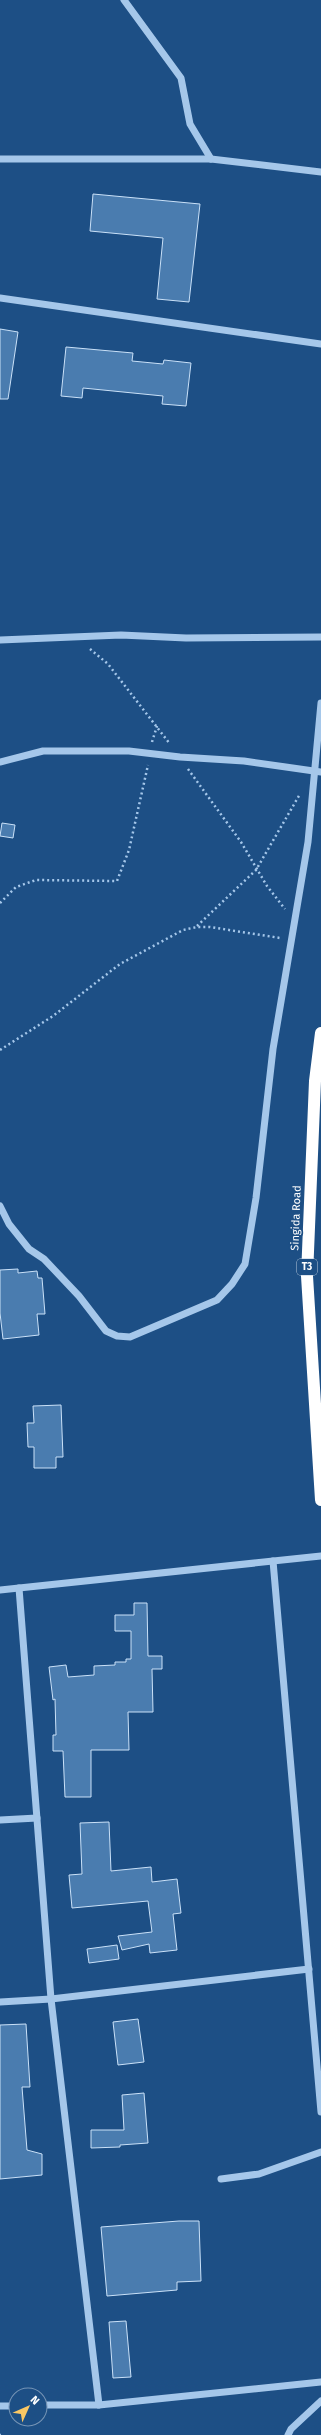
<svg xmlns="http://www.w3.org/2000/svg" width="321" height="2435" font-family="'Fira Sans',sans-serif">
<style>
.building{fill:#4a7caf;stroke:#cae1f8}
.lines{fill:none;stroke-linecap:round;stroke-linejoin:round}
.path{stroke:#a5c7ea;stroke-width:2.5;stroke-dasharray:2 3;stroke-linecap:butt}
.minor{stroke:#a5c7ea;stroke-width:7}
.highway{stroke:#fff;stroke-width:12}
.labels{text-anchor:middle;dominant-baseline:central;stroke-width:3.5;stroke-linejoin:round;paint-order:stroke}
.shield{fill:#1d4f85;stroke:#bbcada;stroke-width:1}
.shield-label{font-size:10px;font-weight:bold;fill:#fff}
.street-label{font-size:11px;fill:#fff;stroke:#1d4f85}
</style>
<rect width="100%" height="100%" fill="#1d4f85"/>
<g class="building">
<path d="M93 194 200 204 189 302 157 299 163 238 90 231Z"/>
<path d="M0 329 18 332 8 399H0Z"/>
<path d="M66 347 133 353 132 361 163 364 164 360 191 363 186 406 162 404 163 396 83 388 82 398 61 396Z"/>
<path d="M2 823 15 825 13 838 0 836Z"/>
<path d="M18 1269V1273L37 1271 38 1278H42L45 1314H37L39 1335 3 1339 0 1313V1270Z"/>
<path d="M61 1405 63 1457H56V1468H34V1447H28L27 1423H34L33 1406Z"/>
<path d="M134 1603H147L148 1656H162V1669H152L153 1712H128L129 1750H91V1797H65L63 1751H53V1735H56L55 1699 53 1700 49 1667 66 1665 68 1677 94 1675V1666L115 1665V1662H126V1659H131V1631H115V1615H134Z"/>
<path d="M109 1822 111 1871 151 1867 152 1882 177 1879 181 1913 173 1914 177 1950 150 1953 149 1944 122 1950 118 1936 152 1932 148 1901 72 1908 69 1875 82 1874 80 1823Z"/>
<path d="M117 1945 119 1959 89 1963 87 1949Z"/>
<path d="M138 2019 144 2062 118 2065 113 2022Z"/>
<path d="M26 2024 30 2087H22L27 2150 42 2154V2175L0 2179V2025Z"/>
<path d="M144 2093 148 2143 120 2145V2147L91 2148V2130H124L122 2095Z"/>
<path d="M179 2221H199L201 2281 177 2282V2290L107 2296 101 2227Z"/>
<path d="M126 2321 131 2377 113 2378 109 2322Z"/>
</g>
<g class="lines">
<g class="path">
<path d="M90 649 108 664 170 744"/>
<path d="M152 742 157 726"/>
<path d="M188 769 241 842 267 886 285 909"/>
<path d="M0 903 16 887 36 880 117 881 129 850 148 765"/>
<path d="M197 926 256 870 300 794"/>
<path d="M0 1050 53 1016 120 964 183 930 197 927H210L280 938"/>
<path d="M0 2435H1"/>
</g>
<g class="minor">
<path d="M124 0 181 78 190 124 211 159"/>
<path d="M0 159H211L321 172"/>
<path d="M0 298 321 344"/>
<path d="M0 640 121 635 186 638 321 637"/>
<path d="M0 762 43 751H129L180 757 244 761 321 772"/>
<path d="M0 1206 9 1224 29 1249 44 1259 79 1296 106 1331 117 1336 130 1337 217 1300 232 1284 245 1264 256 1198 273 1049 308 842 321 703"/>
<path d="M273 1561 321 2112"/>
<path d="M19 1588 51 1999 99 2405"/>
<path d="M0 1590 321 1556"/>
<path d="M0 1820 37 1818"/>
<path d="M0 2002 51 1999 309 1969"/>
<path d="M221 2179 259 2174 321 2152"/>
<path d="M40 2405H99L321 2382"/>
<path d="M0 2406H16"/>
<path d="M288 2435 291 2429 321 2401"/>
</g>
<path class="highway" d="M321 1033 315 1081 307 1276 321 1500"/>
</g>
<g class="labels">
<rect class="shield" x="297" y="1259" width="20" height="16" rx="3"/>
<g class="shield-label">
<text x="307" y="1267">T3</text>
</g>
<g class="street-label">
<text transform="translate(296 1218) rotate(-88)">Singida Road</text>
</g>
</g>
<g transform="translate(28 2407) rotate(45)"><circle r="19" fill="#1d4f85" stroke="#7795b6"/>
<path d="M0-3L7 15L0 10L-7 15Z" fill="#fac764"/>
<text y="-6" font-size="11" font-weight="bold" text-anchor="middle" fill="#ffffff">N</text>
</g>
</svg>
